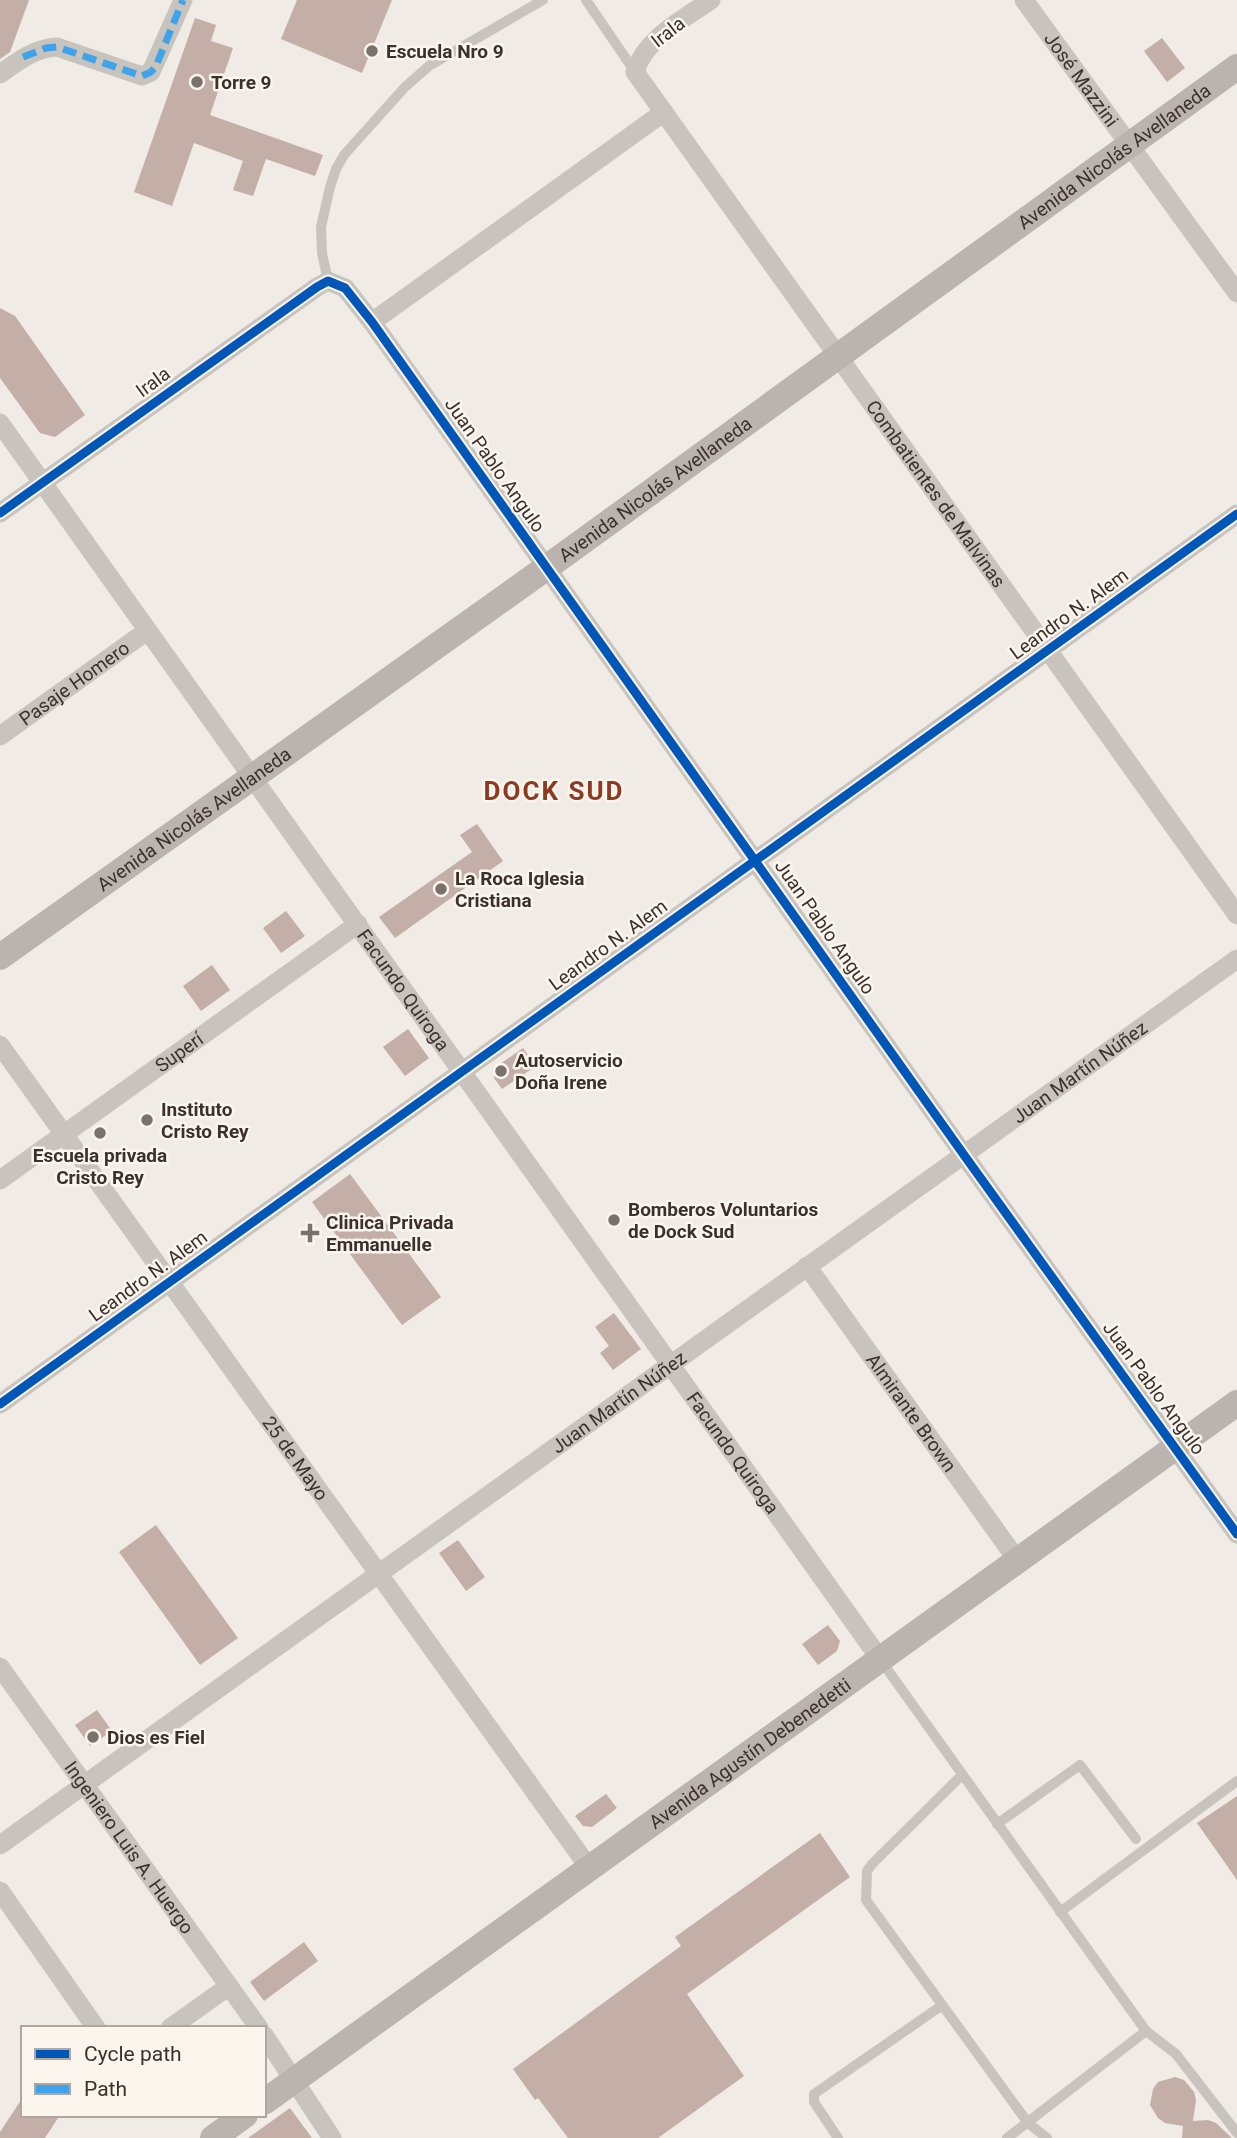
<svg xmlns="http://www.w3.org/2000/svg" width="1237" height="2138" font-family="Roboto,sans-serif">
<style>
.building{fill:#c3afa7}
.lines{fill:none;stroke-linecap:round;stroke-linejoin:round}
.lane{stroke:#c9c3be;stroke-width:10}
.street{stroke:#c9c3be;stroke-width:19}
.secondary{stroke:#bab3ae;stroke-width:26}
.quiet{stroke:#3fa3eb;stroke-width:7;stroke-dasharray:14 7;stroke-linecap:butt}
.cycleway-casing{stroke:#fbf5ee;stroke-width:13}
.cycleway{stroke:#0057b8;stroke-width:9}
.poi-dot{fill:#7a716c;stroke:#fbf5ee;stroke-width:2.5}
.labels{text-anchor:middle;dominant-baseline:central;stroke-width:5;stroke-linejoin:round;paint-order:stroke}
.street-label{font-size:19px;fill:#3b302b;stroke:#fbf5ee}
.poi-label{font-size:19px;font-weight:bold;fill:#3b302b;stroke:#fbf5ee;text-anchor:start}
.district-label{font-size:26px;font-weight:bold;letter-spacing:2px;fill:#8c3b22;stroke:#fbf5ee}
</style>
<rect width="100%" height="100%" fill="#f0ebe5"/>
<g class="building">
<path d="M0 0H29L10 52 0 59Z"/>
<path d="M297 0H392L362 73 281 39Z"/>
<path d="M195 18 216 25 211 41 233 48 210 115 323 155 315 176 266 159 253 196 233 190 243 161 194 143 172 206 134 192Z"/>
<path d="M1162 38 1185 68 1167 82 1144 51Z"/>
<path d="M0 308 15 316 85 415 55 437 40 433 0 378Z"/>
<path d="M477 824 503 861 395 938 379 917 472 852 460 835Z"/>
<path d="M286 911 305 936 281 953 263 928Z"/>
<path d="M212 965 230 990 201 1011 183 986Z"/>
<path d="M408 1029 429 1058 405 1076 383 1047Z"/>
<path d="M523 1048 536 1066 502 1089 494 1078 497 1066Z"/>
<path d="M350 1174 441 1297 402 1325 312 1202Z"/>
<path d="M614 1313 641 1349 613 1370 600 1353 609 1346 595 1327Z"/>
<path d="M156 1525 238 1638 200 1665 119 1552Z"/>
<path d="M458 1540 485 1577 466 1591 439 1553Z"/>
<path d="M828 1625 840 1641 837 1651 818 1665 802 1644Z"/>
<path d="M97 1710 112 1731 90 1746 75 1725Z"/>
<path d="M606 1794 617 1808 592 1827 583 1826 575 1816Z"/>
<path d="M1237 1796V1880L1197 1823Z"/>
<path d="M820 1833 850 1877 687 1994 744 2076 658 2138H568L538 2098 535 2100 513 2069 681 1946 675 1937Z"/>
<path d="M304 1942 318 1961 264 2001 250 1982Z"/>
<path d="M1175 2077 1184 2080 1194 2092 1196 2100 1193 2121 1208 2120 1216 2123 1232 2138H1182L1183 2126 1165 2123 1158 2118 1150 2105 1153 2089 1158 2082Z"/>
<path d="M23 2097V2115H60L45 2138H0V2132Z"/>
<path d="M290 2108 312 2138H248Z"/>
</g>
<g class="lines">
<g class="lane">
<path d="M586 0 635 72"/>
<path d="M328 281 322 253 321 227 330 187 336 169 344 155 405 87 429 66 543 0"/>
<path d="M882 1662 1146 2031 1007 2138"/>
<path d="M962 1775 872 1864 867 1871 866 1900 1028 2123 1047 2138"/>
<path d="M997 1824 1080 1765 1136 1839"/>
<path d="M1060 1912 1237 1781"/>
<path d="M1146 2031 1176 2054 1237 2133"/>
<path d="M838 2138 814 2102V2094L941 2006"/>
</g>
<g class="street">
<path id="s1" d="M711 0C684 19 645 38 635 72L1237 915"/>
<path id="s2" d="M1024 0 1237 293"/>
<path d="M0 74C18 61 35 48 57 47L142 76 151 72 183 0"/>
<path d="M372 322 664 112"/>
<path id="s3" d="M0 423 880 1659"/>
<path d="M0 513 317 287 328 281 345 288 372 322 964 1155 1237 1534"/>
<path id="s4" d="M0 736 147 631"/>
<path id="s5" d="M0 1045 590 1869"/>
<path id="s6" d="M0 1180 358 924"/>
<path id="s7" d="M807 1266 1017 1560"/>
<path d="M0 1404 1237 514"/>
<path id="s8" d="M0 1667 259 2028"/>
<path id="s9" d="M0 1845 1237 959"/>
<path d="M0 1891 96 2028"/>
<path d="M170 2028 229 1986"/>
<path d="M264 2035 332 2138"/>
</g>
<g class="secondary">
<path id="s10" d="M0 957 546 568 1237 67"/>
<path id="s11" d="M264 2102 1237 1403"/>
<path d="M213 2138 245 2115"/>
</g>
<path class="quiet" d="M23 57 46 48 57 47 142 76 151 72 156 66 183 0"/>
<defs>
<g id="cycleway">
<path d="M0 513 317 287 328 281 345 288 372 322 964 1155 1237 1534"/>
<path d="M0 1404 1237 514"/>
</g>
</defs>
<use href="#cycleway" class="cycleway-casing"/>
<use href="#cycleway" class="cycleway"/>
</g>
<g class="poi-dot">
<circle cx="372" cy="51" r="7"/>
<circle cx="197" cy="82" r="7"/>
<circle cx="441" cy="889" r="7"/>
<circle cx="501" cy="1071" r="7"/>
<circle cx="147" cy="1120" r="7"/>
<circle cx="100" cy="1133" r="7"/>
<circle cx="614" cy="1220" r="7"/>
<path d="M306.5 1222.5h7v7h7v7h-7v7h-7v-7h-7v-7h7z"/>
<circle cx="93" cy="1737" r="7"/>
</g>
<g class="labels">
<g class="street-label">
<text transform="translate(668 32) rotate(-38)">Irala</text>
<text stroke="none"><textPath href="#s2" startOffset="98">José Mazzini</textPath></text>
<text stroke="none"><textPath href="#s10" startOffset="1372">Avenida Nicolás Avellaneda</textPath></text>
<text transform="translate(153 382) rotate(-36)">Irala</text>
<text transform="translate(495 465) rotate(55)">Juan Pablo Angulo</text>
<text stroke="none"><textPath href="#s10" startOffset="805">Avenida Nicolás Avellaneda</textPath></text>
<text stroke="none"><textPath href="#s1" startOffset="625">Combatientes de Malvinas</textPath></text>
<text transform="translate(1069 614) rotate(-36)">Leandro N. Alem</text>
<text stroke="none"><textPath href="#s4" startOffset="91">Pasaje Homero</textPath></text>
<text stroke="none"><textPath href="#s10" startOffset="238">Avenida Nicolás Avellaneda</textPath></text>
<text transform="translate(825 927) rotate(55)">Juan Pablo Angulo</text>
<text transform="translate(608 945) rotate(-36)">Leandro N. Alem</text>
<text stroke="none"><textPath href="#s3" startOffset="696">Facundo Quiroga</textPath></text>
<text stroke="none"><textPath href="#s6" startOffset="220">Superí</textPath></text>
<text stroke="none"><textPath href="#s9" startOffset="1328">Juan Martín Núñez</textPath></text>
<text transform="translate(148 1276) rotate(-36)">Leandro N. Alem</text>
<text transform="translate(1154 1388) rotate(54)">Juan Pablo Angulo</text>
<text stroke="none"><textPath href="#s9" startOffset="761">Juan Martín Núñez</textPath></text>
<text stroke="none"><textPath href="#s7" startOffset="180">Almirante Brown</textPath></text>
<text stroke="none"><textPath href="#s3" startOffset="1264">Facundo Quiroga</textPath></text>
<text stroke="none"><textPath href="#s5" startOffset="508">25 de Mayo</textPath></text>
<text stroke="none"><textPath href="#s11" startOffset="598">Avenida Agustín Debenedetti</textPath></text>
<text stroke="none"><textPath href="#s8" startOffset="222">Ingeniero Luis A. Huergo</textPath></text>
</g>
<g class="poi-label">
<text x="386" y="51">Escuela Nro 9</text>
<text x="211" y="82">Torre 9</text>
<text x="455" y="878">La Roca Iglesia<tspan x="455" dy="22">Cristiana</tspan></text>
<text x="515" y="1060">Autoservicio<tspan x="515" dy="22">Doña Irene</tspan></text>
<text x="161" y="1109">Instituto<tspan x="161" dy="22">Cristo Rey</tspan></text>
<text x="100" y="1155" text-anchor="middle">Escuela privada<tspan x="100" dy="22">Cristo Rey</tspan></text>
<text x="628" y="1209">Bomberos Voluntarios<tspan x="628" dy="22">de Dock Sud</tspan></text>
<text x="326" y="1222">Clinica Privada<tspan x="326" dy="22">Emmanuelle</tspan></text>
<text x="107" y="1737">Dios es Fiel</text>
</g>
<g class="district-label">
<text x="554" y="791">DOCK SUD</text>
</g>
</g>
<rect x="21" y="2026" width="245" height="91" fill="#fbf5ee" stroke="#aea6a0" stroke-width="2"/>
<rect x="35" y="2049" width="35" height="10" fill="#0057b8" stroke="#aea6a0" stroke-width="2"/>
<text x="84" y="2061" font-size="21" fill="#3b302b">Cycle path</text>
<rect x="35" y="2084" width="35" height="10" fill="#3fa3eb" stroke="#aea6a0" stroke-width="2"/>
<text x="84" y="2096" font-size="21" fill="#3b302b">Path</text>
</svg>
